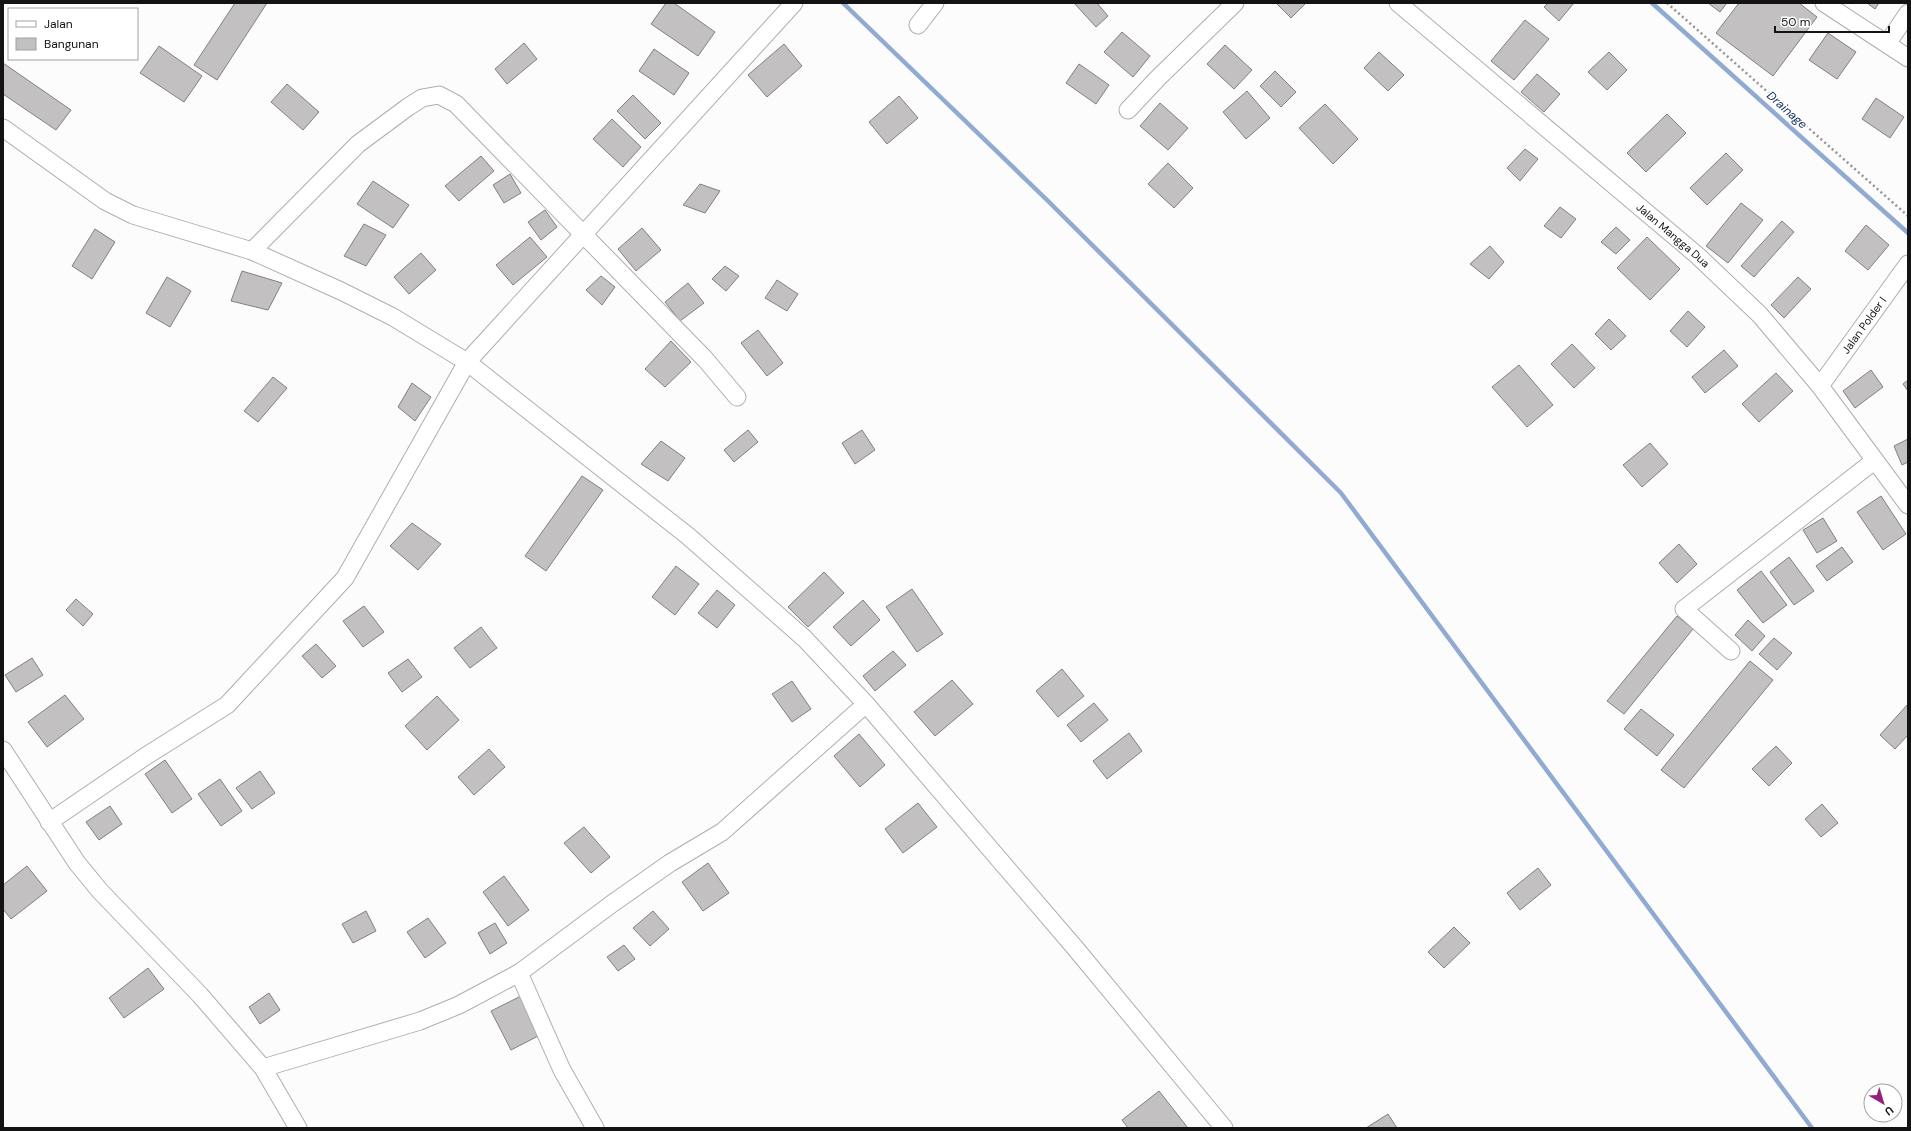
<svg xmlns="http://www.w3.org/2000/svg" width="1911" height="1131" font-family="'DM Sans',sans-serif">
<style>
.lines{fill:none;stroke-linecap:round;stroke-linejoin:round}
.stream{stroke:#91aad1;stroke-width:4.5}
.building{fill:#c2c0c0;stroke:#81807f}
.street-casing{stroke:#aeaeaf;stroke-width:19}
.path{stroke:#939393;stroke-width:2.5;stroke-dasharray:2 3;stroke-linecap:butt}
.street{stroke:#fff;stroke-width:17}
.labels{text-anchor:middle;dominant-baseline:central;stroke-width:4;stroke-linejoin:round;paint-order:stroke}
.street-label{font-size:11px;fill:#131313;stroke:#fff}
.water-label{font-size:12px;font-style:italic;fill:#0f2e5e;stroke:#fff}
</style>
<rect width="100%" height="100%" fill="#fcfcfd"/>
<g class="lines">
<g class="stream">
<path d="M843 3 1047 200 1341 493 1812 1128"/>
<path d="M1652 3 1908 233"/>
</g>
</g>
<g class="building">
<path d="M235 3H267L217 80 194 65Z"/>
<path d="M666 3H674L715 32 698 56 651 24Z"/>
<path d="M1074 3H1097L1108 16 1096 27Z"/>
<path d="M1276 3H1306L1291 18Z"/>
<path d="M1548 3H1574L1559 21 1544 7Z"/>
<path d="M1708 3H1727L1720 12Z"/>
<path d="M1739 3H1799L1817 17 1773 76 1716 33Z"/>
<path d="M1867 3H1879L1875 9Z"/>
<path d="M1525 20 1549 39 1514 80 1491 61Z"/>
<path d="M1122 32 1150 56 1133 77 1104 52Z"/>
<path d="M1828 33 1856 52 1837 79 1809 60Z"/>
<path d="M524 43 537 59 507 84 495 69Z"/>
<path d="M784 44 802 66 767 97 748 75Z"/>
<path d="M1225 45 1252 70 1234 89 1207 64Z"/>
<path d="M159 46 202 76 184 102 140 73Z"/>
<path d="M654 49 689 73 674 95 639 71Z"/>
<path d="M1379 52 1404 75 1388 91 1364 68Z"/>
<path d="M1609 52 1627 70 1607 90 1588 72Z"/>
<path d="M3 63 71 110 56 130 3 94Z"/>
<path d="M1079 64 1109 85 1096 104 1066 83Z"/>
<path d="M1275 71 1296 92 1281 107 1260 86Z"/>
<path d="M1537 74 1560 94 1544 112 1521 92Z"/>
<path d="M287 84 319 112 303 130 271 102Z"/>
<path d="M1247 91 1270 118 1246 139 1223 112Z"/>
<path d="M633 95 661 123 645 139 617 111Z"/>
<path d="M899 96 918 118 887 144 869 122Z"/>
<path d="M1876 98 1904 117 1890 138 1862 119Z"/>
<path d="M1160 103 1188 128 1168 150 1140 126Z"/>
<path d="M1325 104 1358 139 1333 164 1299 128Z"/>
<path d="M1667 114 1686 133 1646 172 1627 153Z"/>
<path d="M612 119 641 147 623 167 593 139Z"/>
<path d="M1525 149 1538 159 1520 181 1507 168Z"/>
<path d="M1726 153 1743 170 1707 205 1690 188Z"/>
<path d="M481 156 494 171 459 201 445 186Z"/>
<path d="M1168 163 1193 188 1174 208 1148 184Z"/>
<path d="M510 174 521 193 504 203 493 185Z"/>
<path d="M373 181 409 205 393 228 357 204Z"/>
<path d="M700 184 720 191 705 213 683 205Z"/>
<path d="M1741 203 1763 220 1728 263 1706 246Z"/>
<path d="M1560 207 1576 219 1561 238 1544 226Z"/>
<path d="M545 210 557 227 541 240 528 222Z"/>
<path d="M1782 221 1794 232 1754 277 1741 266Z"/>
<path d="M364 224 386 235 366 266 344 256Z"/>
<path d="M1866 225 1889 245 1868 270 1845 251Z"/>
<path d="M1616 227 1630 240 1616 254 1601 242Z"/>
<path d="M642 228 661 250 636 271 618 249Z"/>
<path d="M95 229 115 242 92 279 72 266Z"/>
<path d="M530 237 547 257 513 285 496 265Z"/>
<path d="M1647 237 1680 269 1650 300 1617 268Z"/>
<path d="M1490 246 1504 262 1489 279 1470 264Z"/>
<path d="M421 253 436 270 409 294 394 277Z"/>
<path d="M725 266 739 276 726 291 712 279Z"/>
<path d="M242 271 282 283 268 310 231 301Z"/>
<path d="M601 276 615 287 602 305 586 290Z"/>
<path d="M167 277 191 291 170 327 146 313Z"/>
<path d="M1798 277 1811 289 1784 318 1771 305Z"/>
<path d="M777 280 798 294 787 311 765 298Z"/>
<path d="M688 283 704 303 680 321 665 302Z"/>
<path d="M1688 311 1705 327 1687 347 1670 331Z"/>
<path d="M1609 319 1626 336 1611 350 1595 334Z"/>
<path d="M758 330 783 363 767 376 741 343Z"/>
<path d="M671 341 691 362 665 387 645 369Z"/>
<path d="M1572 344 1595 368 1574 388 1551 364Z"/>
<path d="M1724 350 1738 366 1705 393 1692 377Z"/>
<path d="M1519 365 1553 405 1527 427 1492 387Z"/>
<path d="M1871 370 1883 387 1855 408 1843 391Z"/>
<path d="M1776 373 1793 391 1759 422 1742 404Z"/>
<path d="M273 377 287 388 258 422 244 411Z"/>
<path d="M1908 380V391L1903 384Z"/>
<path d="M412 383 431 397 415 421 398 407Z"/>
<path d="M748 430 758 442 734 462 724 450Z"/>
<path d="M862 430 875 450 855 464 842 443Z"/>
<path d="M1908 439V462L1902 465 1894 446Z"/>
<path d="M661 441 685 458 668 481 641 464Z"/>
<path d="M1650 443 1668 464 1642 487 1623 465Z"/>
<path d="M582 476 603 490 546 571 525 556Z"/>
<path d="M1881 496 1906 534 1883 550 1857 512Z"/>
<path d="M1823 518 1837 541 1817 553 1803 530Z"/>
<path d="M412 523 441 544 418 570 390 546Z"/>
<path d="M1679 544 1697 564 1677 583 1659 563Z"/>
<path d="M1842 547 1853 562 1827 581 1816 566Z"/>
<path d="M1789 557 1814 591 1794 605 1770 572Z"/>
<path d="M676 566 699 584 675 615 652 597Z"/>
<path d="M1761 571 1787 605 1763 623 1737 590Z"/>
<path d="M824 572 844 593 808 627 788 607Z"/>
<path d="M912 589 943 634 917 652 886 607Z"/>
<path d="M717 590 735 605 717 628 698 613Z"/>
<path d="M76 599 93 614 83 626 66 610Z"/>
<path d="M863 600 880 620 851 646 833 627Z"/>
<path d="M364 606 384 632 363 647 343 621Z"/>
<path d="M1677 616 1693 629 1624 714 1607 701Z"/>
<path d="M1748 620 1765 636 1752 651 1735 635Z"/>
<path d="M481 627 497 648 470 668 454 648Z"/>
<path d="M1774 638 1792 653 1777 670 1759 654Z"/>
<path d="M316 644 336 666 322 678 302 656Z"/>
<path d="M893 651 906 665 875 691 863 676Z"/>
<path d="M32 658 43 675 16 692 5 675Z"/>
<path d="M408 659 422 677 402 692 388 673Z"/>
<path d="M1750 661 1773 680 1684 788 1661 770Z"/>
<path d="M1062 669 1084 696 1058 717 1036 691Z"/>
<path d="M952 680 973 704 935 736 914 712Z"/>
<path d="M792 681 811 709 792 722 772 694Z"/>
<path d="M65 695 84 719 47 747 28 722Z"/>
<path d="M437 696 459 720 427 750 405 726Z"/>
<path d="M1094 703 1108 720 1081 742 1067 725Z"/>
<path d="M1908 704V735L1895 749 1880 735Z"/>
<path d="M1641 709 1674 735 1657 756 1624 729Z"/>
<path d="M1129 733 1142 751 1107 779 1093 761Z"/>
<path d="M859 734 885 765 860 787 834 756Z"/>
<path d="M1776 746 1792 763 1769 786 1752 769Z"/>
<path d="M489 749 505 767 474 795 458 777Z"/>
<path d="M165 760 192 799 172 813 145 774Z"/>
<path d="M260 771 275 793 252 809 236 788Z"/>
<path d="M220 779 242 811 221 826 198 794Z"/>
<path d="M918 803 937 827 903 853 885 829Z"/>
<path d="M1822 804 1838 823 1821 837 1805 819Z"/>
<path d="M110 806 122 824 99 840 86 822Z"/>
<path d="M584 827 610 857 591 873 564 843Z"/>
<path d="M708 863 729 893 703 911 682 882Z"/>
<path d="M27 866 47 891 11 919 3 909V885Z"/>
<path d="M1538 868 1551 885 1520 910 1507 893Z"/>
<path d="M504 876 529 910 508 926 483 892Z"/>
<path d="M366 911 376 931 353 943 342 924Z"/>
<path d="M653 911 669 929 650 946 633 928Z"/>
<path d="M428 918 446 943 425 958 407 932Z"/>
<path d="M495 923 507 943 490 954 478 933Z"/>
<path d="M1454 927 1470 943 1444 968 1428 952Z"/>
<path d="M624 945 635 959 618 971 607 957Z"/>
<path d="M148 968 164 989 124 1018 109 998Z"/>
<path d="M269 993 280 1010 260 1024 249 1007Z"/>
<path d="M525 994 544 1033 511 1050 491 1011Z"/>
<path d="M1159 1091 1188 1128H1128L1122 1120Z"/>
<path d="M1388 1114 1397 1128H1366Z"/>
</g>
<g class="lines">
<defs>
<g id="street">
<path id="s1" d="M1398 3 1698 256 1760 315 1820 386 1908 505"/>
<path d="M1824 3 1908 58"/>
<path d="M918 25 935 3"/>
<path d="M1887 44 1908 13"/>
<path d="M1128 110 1158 78 1235 3"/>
<path d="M3 128 105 201 133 215 252 251 341 291 393 317 467 362 688 536 805 639 866 704 1076 949 1224 1128"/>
<path d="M252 251 358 144 408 107 422 98 439 95 456 104 705 359 737 397"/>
<path id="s2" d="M1820 386 1908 264"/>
<path d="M1731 651 1684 609 1874 461"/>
<path d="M3 750 77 863 100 891 200 995 263 1068 298 1128"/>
<path d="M49 822 146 756 227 705 345 578 467 362 794 3"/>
<path d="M519 973 562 1070 595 1128"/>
<path d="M263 1068 420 1021 459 1005 519 973 613 903 670 863 722 832 866 704"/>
</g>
</defs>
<use href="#street" class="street-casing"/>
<path class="path" d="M1667 3 1908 216"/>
<use href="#street" class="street"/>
</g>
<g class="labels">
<g class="street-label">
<text stroke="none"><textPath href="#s1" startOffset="360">Jalan Mangga Dua</textPath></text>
<text stroke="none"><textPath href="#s2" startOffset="75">Jalan Polder I</textPath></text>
</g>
<g class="water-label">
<text transform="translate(1787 110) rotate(42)">Drainage</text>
</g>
</g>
<rect width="1911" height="1131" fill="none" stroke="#131313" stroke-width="8"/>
<rect x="8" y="8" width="130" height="52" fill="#ffffff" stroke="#a1a1a1"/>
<rect x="16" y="21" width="20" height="6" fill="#ffffff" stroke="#a1a1a1"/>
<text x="44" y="28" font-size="12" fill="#131313">Jalan</text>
<rect x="16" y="38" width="20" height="12" fill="#c2c0c0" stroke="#a1a1a1"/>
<text x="44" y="48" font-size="12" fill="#131313">Bangunan</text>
<g transform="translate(1883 1103) rotate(142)"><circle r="19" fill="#ffffff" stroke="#a1a1a1"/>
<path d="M0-3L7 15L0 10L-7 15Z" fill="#95217f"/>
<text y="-6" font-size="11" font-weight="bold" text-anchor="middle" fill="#131313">U</text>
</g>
<path d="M1775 26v6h114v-6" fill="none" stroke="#131313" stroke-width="2"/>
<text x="1781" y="26" font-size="12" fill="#131313" stroke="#ffffff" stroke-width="3" paint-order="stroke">50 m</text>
</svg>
